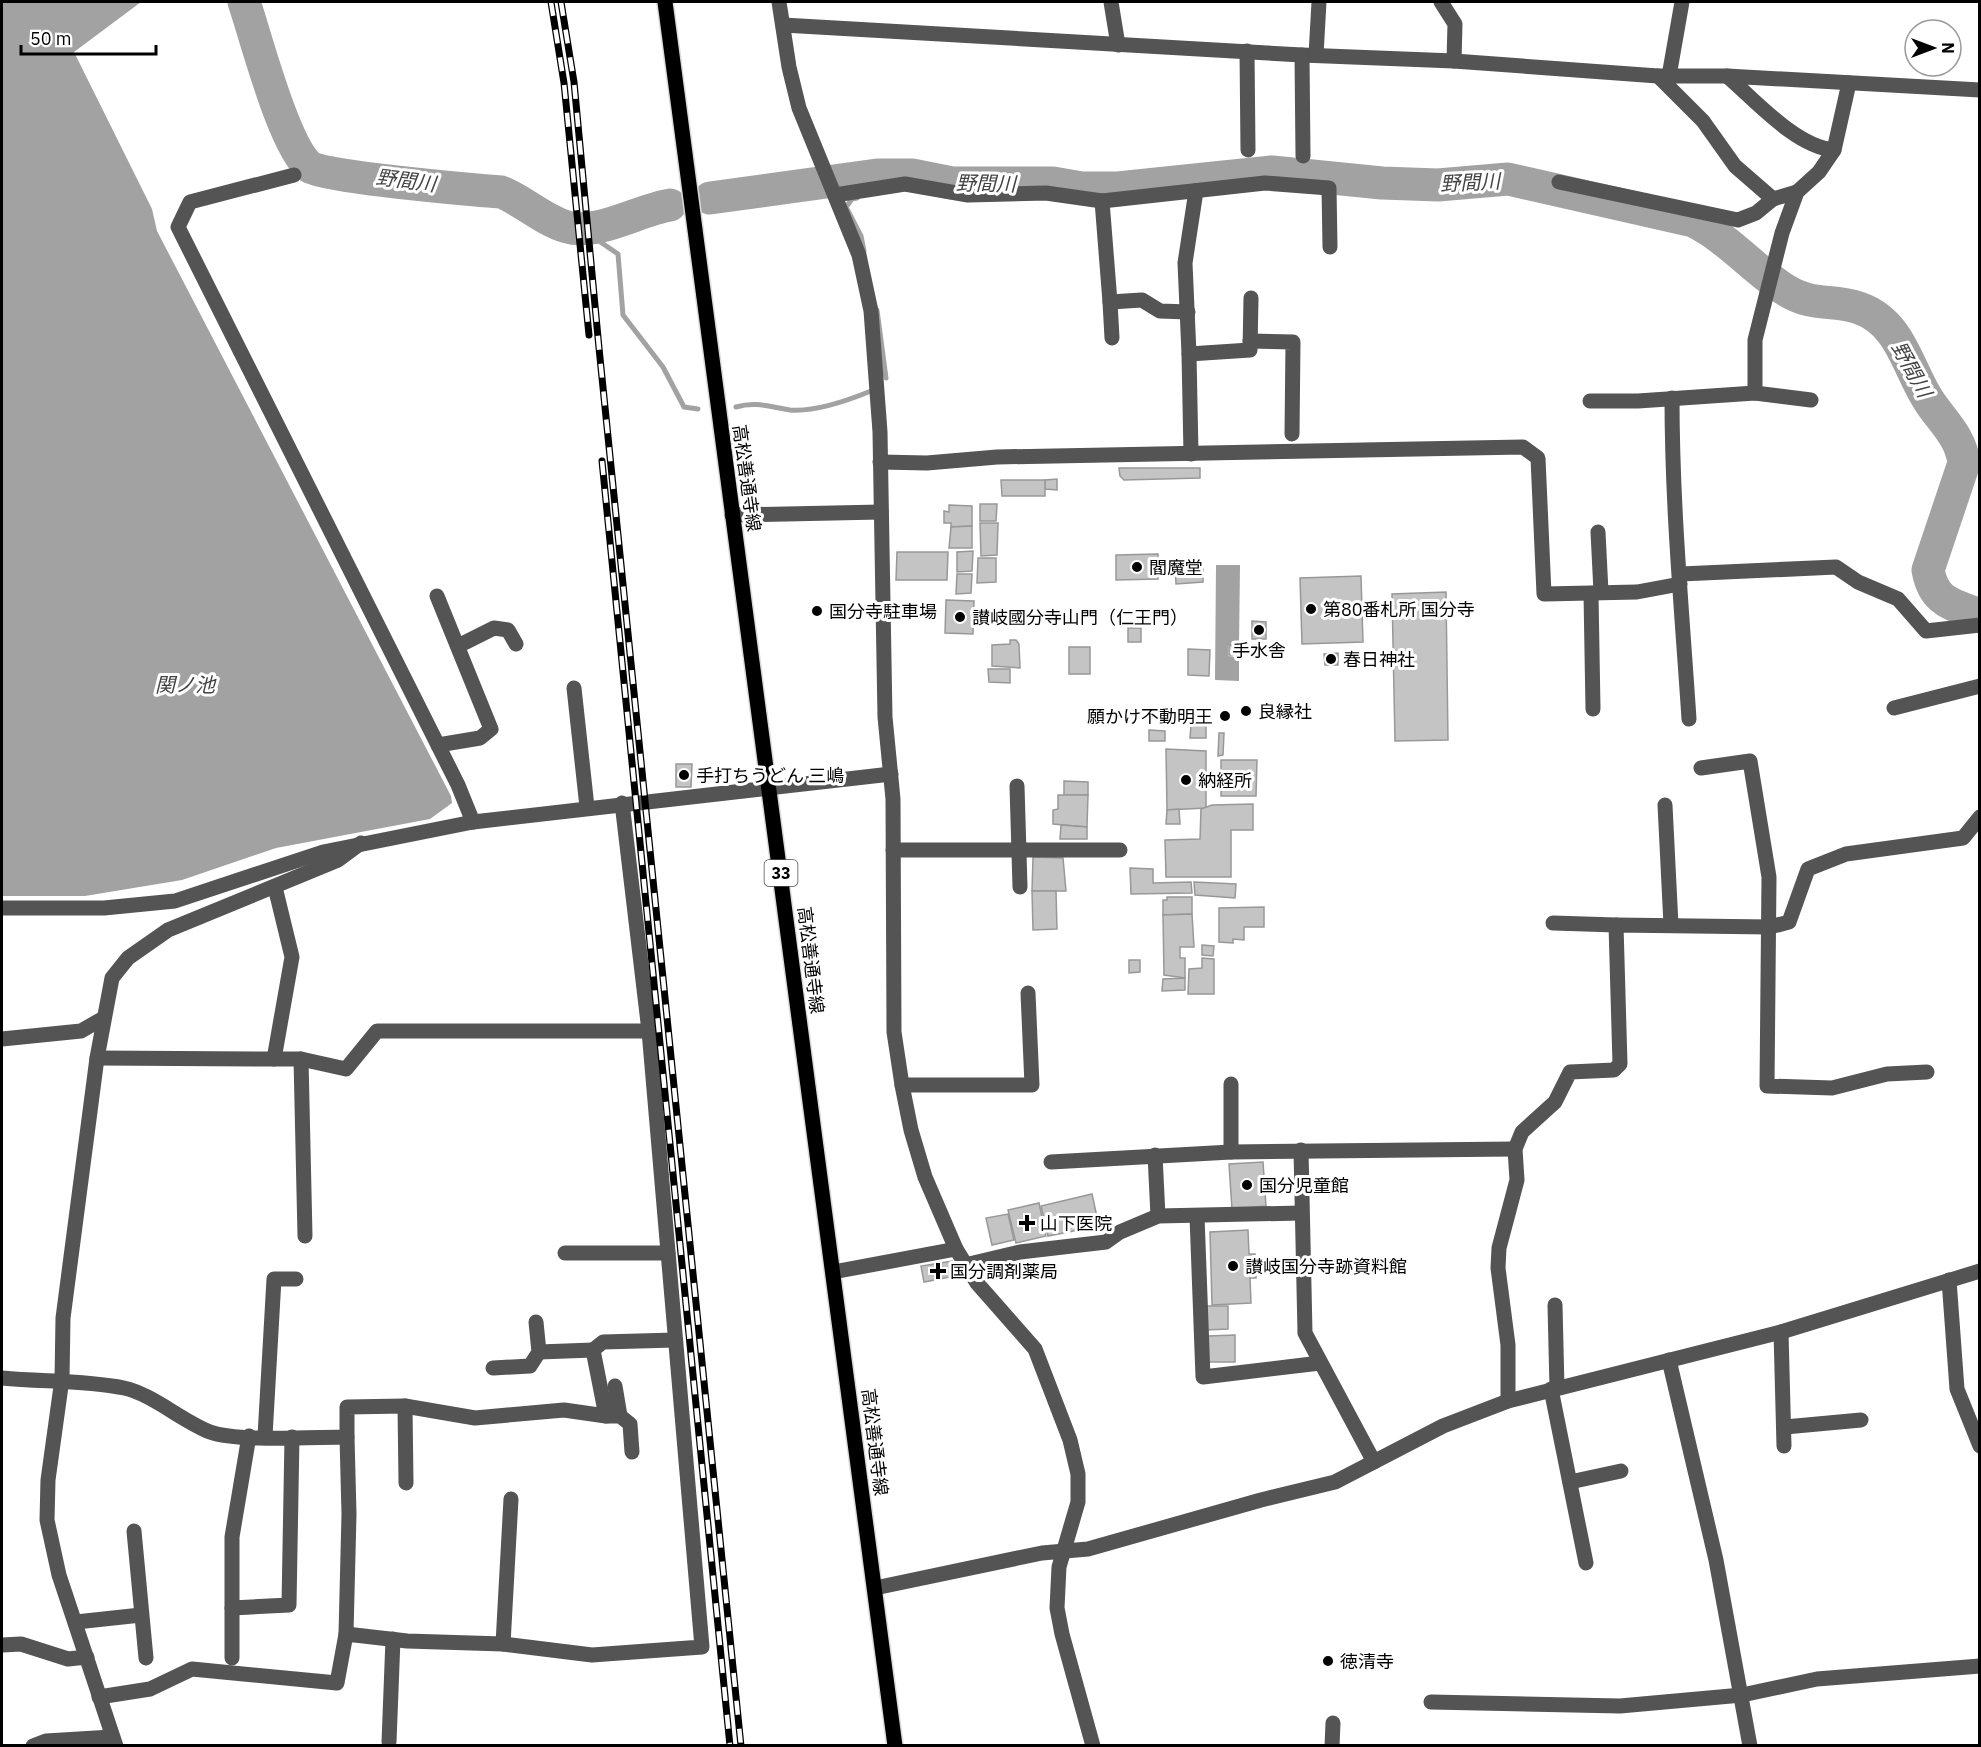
<svg xmlns="http://www.w3.org/2000/svg" width="1981" height="1747" font-family="'IBM Plex Sans','Noto Sans JP',sans-serif">
<style>
.water{fill:#a2a2a2}
.lines{fill:none;stroke-linecap:round;stroke-linejoin:round}
.stream{stroke:#a2a2a2;stroke-width:5}
.river{stroke:#a2a2a2;stroke-width:33}
.building{fill:#c4c4c4;stroke:#989898;stroke-width:1.5}
.major-casing{stroke:#dbdbdb;stroke-width:18}
.minor{stroke:#545454;stroke-width:15}
.major{stroke:#000;stroke-width:15}
.rail-casing{stroke:#000;stroke-width:7}
.rail{stroke:#fff;stroke-width:4.5;stroke-dasharray:14;stroke-linecap:butt}
.poi-dot{fill:#000;stroke:#fff;stroke-width:2}
.labels{text-anchor:middle;dominant-baseline:central;stroke-width:6;stroke-linejoin:round;paint-order:stroke}
.shield{fill:#fff;stroke:#4c4c4c;stroke-width:1.5}
.shield-label{font-size:16px;font-weight:bold;fill:#000}
.street-label{font-size:18px;fill:#000;stroke:#fff}
.poi-label{font-size:18px;fill:#000;stroke:#fff;text-anchor:start}
.water-label{font-size:20px;font-style:italic;fill:#434343;stroke:#fff}
</style>
<rect width="100%" height="100%" fill="#fff"/>
<g class="water">
<path d="M2 2H141L74 52 152 209 157 231 451 796 452 803 430 819 276 848 182 880 85 896H2Z"/>
<path d="M1216 565H1240L1239 645H1228V656L1239 657V681L1215 680Z"/>
</g>
<g class="lines">
<g class="stream">
<path d="M484 191 550 234 570 240 599 241 618 254 623 315 663 367 684 407 698 409"/>
<path d="M857 198 852 199 846 207 861 236 864 251"/>
<path d="M877 310 886 378"/>
<path d="M736 407C756 401 770 407 790 410 814 412 849 400 871 391"/>
</g>
<g class="river">
<path d="M244 2C256 37 284 147 310 167 324 177 474 190 501 192 524 201 543 220 567 227 597 236 639 210 670 205"/>
<path d="M710 198 877 175H912L952 183H1053L1082 188H1118L1272 172 1382 183 1438 185 1508 179 1693 221C1728 238 1752 268 1784 289 1813 308 1831 298 1859 308 1903 323 1908 372 1931 404 1945 424 1961 438 1964 463L1928 570C1934 603 1952 604 1980 615"/>
</g>
</g>
<g class="building">
<path d="M1119 468H1200V478L1124 480 1120 476Z"/>
<path d="M1057 479V490L1045 489V480Z"/>
<path d="M1001 480H1045V496H1002Z"/>
<path d="M980 504H997L996 521H980Z"/>
<path d="M949 505 972 506V526L951 527V523H944V511L949 512Z"/>
<path d="M980 523H998L997 555 981 556Z"/>
<path d="M972 526V548H949L951 527Z"/>
<path d="M973 551 972 571 957 572V552Z"/>
<path d="M897 552H948L947 580H896Z"/>
<path d="M1158 554V579L1116 580V555Z"/>
<path d="M978 558H996V582L977 583Z"/>
<path d="M1175 566H1203V582L1176 584Z"/>
<path d="M957 574H972L971 593 956 594Z"/>
<path d="M1361 576 1363 642 1302 644 1300 578Z"/>
<path d="M1446 592 1448 740 1395 741 1392 594Z"/>
<path d="M946 600 974 601 973 634 945 633Z"/>
<path d="M1252 621 1266 622V639H1252Z"/>
<rect x="1128" y="628" width="13" height="14"/>
<path d="M1010 640H1016L1019 644 1020 668 992 666V645L1010 644Z"/>
<path d="M1229 645 1240 646 1239 655H1229Z"/>
<rect x="1069" y="647" width="21" height="27"/>
<path d="M1188 649 1210 650 1209 676 1188 675Z"/>
<path d="M1338 653V665H1325L1324 654Z"/>
<path d="M988 669H1010V683L989 682Z"/>
<path d="M1191 725 1206 726V738H1190Z"/>
<path d="M1149 730 1165 731V741H1149Z"/>
<path d="M1219 733H1224L1223 755 1218 756Z"/>
<path d="M1166 749 1206 751V808L1167 810Z"/>
<path d="M1221 760H1257L1256 796H1221Z"/>
<path d="M676 764H692L691 787H676Z"/>
<path d="M1064 781 1088 782V795H1064Z"/>
<path d="M1058 795H1088L1087 827 1053 824V810L1058 809Z"/>
<path d="M1253 804V830H1231V877H1166L1165 840 1200 839 1201 809 1212 805Z"/>
<path d="M1179 809 1180 824H1166L1167 810Z"/>
<path d="M1061 825 1087 827V839H1060Z"/>
<path d="M1033 857 1063 858 1066 891H1032Z"/>
<path d="M1130 868 1153 869V883L1191 882 1192 893 1131 894Z"/>
<path d="M1194 882 1236 884 1235 898 1195 895Z"/>
<path d="M1032 891H1056L1057 929 1033 930Z"/>
<path d="M1167 897H1192V914L1163 915V900H1167Z"/>
<path d="M1264 907V927H1244V940L1233 939V943L1219 942V908Z"/>
<path d="M1192 914 1194 947H1180V958H1185V978L1164 975 1163 915Z"/>
<path d="M1202 945 1214 946 1213 956 1202 955Z"/>
<path d="M1202 958 1214 959V994H1188L1189 969 1202 968Z"/>
<path d="M1129 960H1140V972L1129 973Z"/>
<path d="M1185 978V990L1162 991 1163 979Z"/>
<path d="M1263 1162 1266 1206 1232 1209 1229 1164Z"/>
<path d="M1092 1194 1099 1226 1048 1236 1041 1206Z"/>
<path d="M1039 1203 1046 1236 1016 1243 1008 1210Z"/>
<path d="M1008 1214 1014 1240 992 1245 986 1218Z"/>
<path d="M1248 1230 1249 1254H1255L1256 1278H1250L1251 1303 1212 1305 1210 1232Z"/>
<path d="M952 1261 955 1276 924 1282 921 1266Z"/>
<path d="M1206 1306H1228V1329L1206 1330Z"/>
<path d="M1235 1335V1362H1208V1336Z"/>
</g>
<g class="lines">
<defs>
<path id="major" d="M665 2 895 1746"/>
</defs>
<use href="#major" class="major-casing"/>
<g class="minor">
<path d="M779 2 789 67 799 108 859 255 871 311 880 432 885 717 893 799 894 1032 902 1085 911 1130 925 1177 956 1249 977 1283 1035 1349 1070 1440 1078 1474V1502L1059 1567 1057 1608 1062 1634 1093 1746"/>
<path d="M1111 2 1118 45"/>
<path d="M1441 2 1455 24 1454 61"/>
<path d="M783 25 1302 55 1454 61 1658 76H1727L1980 90"/>
<path d="M1247 51 1248 150"/>
<path d="M1302 55 1303 156"/>
<path d="M1316 55 1319 2"/>
<path d="M1658 76 1703 121 1735 166 1773 199"/>
<path d="M1669 76 1682 2"/>
<path d="M1727 76C1755 100 1796 147 1834 150"/>
<path d="M294 175 190 202 178 227 458 785 473 822"/>
<path d="M1559 182 1738 220 1756 213 1773 199 1797 192"/>
<path d="M1196 191 1185 263 1189 354 1250 350 1251 298"/>
<path d="M835 195 905 184 968 195 1046 193 1102 201 1265 183 1329 188 1330 247"/>
<path d="M1102 201 1110 302 1142 300 1160 311 1188 312"/>
<path d="M1110 302 1112 338"/>
<path d="M1250 341 1293 342 1292 434"/>
<path d="M1189 354 1191 454"/>
<path d="M1755 393V340L1782 233 1797 192 1819 172 1834 150 1849 83"/>
<path d="M1672 398C1672 506 1682 612 1689 719"/>
<path d="M1590 401H1638L1755 393 1811 400"/>
<path d="M880 462 927 463 997 457 1523 447 1538 458 1544 594 1637 592 1680 584"/>
<path d="M732 515 881 512"/>
<path d="M1598 532 1601 592"/>
<path d="M1681 574 1836 567 1858 582 1898 599 1926 631 1980 625"/>
<path d="M1591 594 1593 709"/>
<path d="M437 596 491 729 480 738 438 745"/>
<path d="M458 646 494 628 508 630 516 644"/>
<path d="M574 688 587 807"/>
<path d="M1894 708 1980 686"/>
<path d="M1701 768 1750 761 1769 877 1767 1086 1832 1088 1887 1074 1927 1072"/>
<path d="M1017 786 1020 887"/>
<path d="M1665 805 1671 925"/>
<path d="M893 850H1120"/>
<path d="M2 908H104L175 901 323 852 473 822 891 774"/>
<path d="M1553 923 1616 925"/>
<path d="M2 1039 81 1031 102 1019"/>
<path d="M97 1058 274 1059 292 957 275 887"/>
<path d="M274 1059H301L346 1069 377 1031H649"/>
<path d="M301 1059 305 1236"/>
<path d="M902 1085H1032L1028 993"/>
<path d="M1301 1150 1305 1333 1374 1462"/>
<path d="M1231 1152V1084"/>
<path d="M1155 1155 1158 1216"/>
<path d="M1051 1162 1231 1152 1515 1149"/>
<path d="M1197 1216 1203 1377 1320 1363"/>
<path d="M565 1253H668"/>
<path d="M965 1265 1020 1252 1106 1242 1120 1232 1158 1216 1301 1213"/>
<path d="M833 1272 956 1249"/>
<path d="M1949 1280 1957 1389 1980 1446"/>
<path d="M1555 1305 1557 1388"/>
<path d="M1781 1332 1784 1446"/>
<path d="M539 1352 593 1350"/>
<path d="M1669 1360 1716 1560 1750 1746"/>
<path d="M493 1368 530 1366 539 1352 536 1322"/>
<path d="M2 1378C43 1382 83 1380 124 1388 152 1394 182 1421 210 1432 237 1442 314 1437 347 1437V1407L405 1406 475 1418 564 1410 606 1416 593 1350 603 1342 675 1340"/>
<path d="M615 1386 620 1416"/>
<path d="M1551 1389 1586 1563"/>
<path d="M1508 1401V1345L1498 1268 1499 1248 1517 1180 1515 1149 1522 1132 1555 1102 1570 1072 1614 1070 1620 1064 1616 925 1770 927 1789 922 1808 869 1846 854 1963 838 1980 817"/>
<path d="M405 1406 406 1483"/>
<path d="M606 1416H620L630 1424 632 1452"/>
<path d="M1785 1427 1861 1420"/>
<path d="M265 1436 274 1279H296"/>
<path d="M1570 1482 1621 1471"/>
<path d="M134 1531 146 1658"/>
<path d="M875 1588 1042 1553 1088 1549 1261 1500 1335 1482 1443 1426 1508 1401 1781 1332 1980 1271"/>
<path d="M232 1608 289 1605 292 1437"/>
<path d="M76 1622 141 1615"/>
<path d="M346 1634 349 1514 347 1437"/>
<path d="M503 1644 511 1499"/>
<path d="M2 1645 21 1644 68 1659 87 1657"/>
<path d="M232 1658V1537L249 1436"/>
<path d="M99 1697 150 1689 192 1669 337 1683 346 1634 407 1641 503 1644 592 1655 702 1647 649 1031 622 803"/>
<path d="M1431 1702 1620 1706 1742 1695 1817 1679 1980 1666"/>
<path d="M389 1742 393 1639"/>
<path d="M33 1746 46 1741 112 1737"/>
<path d="M116 1746 59 1575 47 1520 48 1480 62 1379 63 1318 97 1058 112 978 128 958 168 930 338 860 361 843"/>
<path d="M1332 1746 1333 1723"/>
</g>
<use href="#major" class="major"/>
<defs>
<g id="rail">
<path d="M551 2 564 83 589 335"/>
<path d="M561 2 574 82 599 348 741 1746"/>
<path d="M602 461 730 1746"/>
</g>
</defs>
<use href="#rail" class="rail-casing"/>
<use href="#rail" class="rail"/>
</g>
<g class="poi-dot">
<circle cx="1137" cy="567" r="6"/>
<circle cx="1311" cy="609" r="6"/>
<circle cx="817" cy="611" r="6"/>
<circle cx="960" cy="617" r="6"/>
<circle cx="1259" cy="630" r="6"/>
<circle cx="1331" cy="659" r="6"/>
<circle cx="1246" cy="711" r="6"/>
<circle cx="1225" cy="716" r="6"/>
<circle cx="684" cy="775" r="6"/>
<circle cx="1186" cy="780" r="6"/>
<circle cx="1247" cy="1185" r="6"/>
<path d="M1024 1214h6v6h6v6h-6v6h-6v-6h-6v-6h6z"/>
<circle cx="1233" cy="1266" r="6"/>
<path d="M935 1262h6v6h6v6h-6v6h-6v-6h-6v-6h6z"/>
<circle cx="1328" cy="1661" r="6"/>
</g>
<g class="labels">
<rect class="shield" x="764.5" y="860" width="33" height="26" rx="4.5"/>
<g class="shield-label">
<text x="781" y="873">33</text>
</g>
<g class="street-label">
<text transform="translate(747 478) rotate(82)">高松善通寺線</text>
<text transform="translate(811 960) rotate(83)">高松善通寺線</text>
<text transform="translate(875 1442) rotate(83)">高松善通寺線</text>
</g>
<g class="poi-label">
<text x="1149" y="567">閻魔堂</text>
<text x="1323" y="609">第80番札所 国分寺</text>
<text x="829" y="611">国分寺駐車場</text>
<text x="972" y="617">讃岐國分寺山門（仁王門）</text>
<text x="1259" y="650" text-anchor="middle">手水舎</text>
<text x="1343" y="659">春日神社</text>
<text x="1258" y="711">良縁社</text>
<text x="1213" y="716" text-anchor="end">願かけ不動明王</text>
<text x="696" y="775">手打ちうどん 三嶋</text>
<text x="1198" y="780">納経所</text>
<text x="1259" y="1185">国分児童館</text>
<text x="1040" y="1223">山下医院</text>
<text x="1245" y="1266">讃岐国分寺跡資料館</text>
<text x="950" y="1271">国分調剤薬局</text>
<text x="1340" y="1661">徳清寺</text>
</g>
<g class="water-label">
<text transform="translate(406 180) rotate(7)">野間川</text>
<text transform="translate(1470 182) rotate(-3)">野間川</text>
<text transform="translate(986 183) rotate(1)">野間川</text>
<text transform="translate(1912 369) rotate(61)">野間川</text>
<text x="185" y="684">関ノ池</text>
</g>
</g>
<rect width="1981" height="1747" fill="none" stroke="#000000" stroke-width="6"/>
<g transform="translate(1933 48) rotate(90)"><circle r="28" fill="#ffffff" stroke="#999999" stroke-width="1.5"/>
<path d="M0-4.5L10 22L0 15L-10 22Z" fill="#000000"/>
<text y="-9" font-size="16" font-weight="bold" text-anchor="middle" fill="#000000">N</text>
</g>
<path d="M21 45v9h135v-9" fill="none" stroke="#000000" stroke-width="3"/>
<text x="30" y="45" font-size="18" fill="#000000" stroke="#ffffff" stroke-width="4.5" paint-order="stroke">50 m</text>
</svg>
